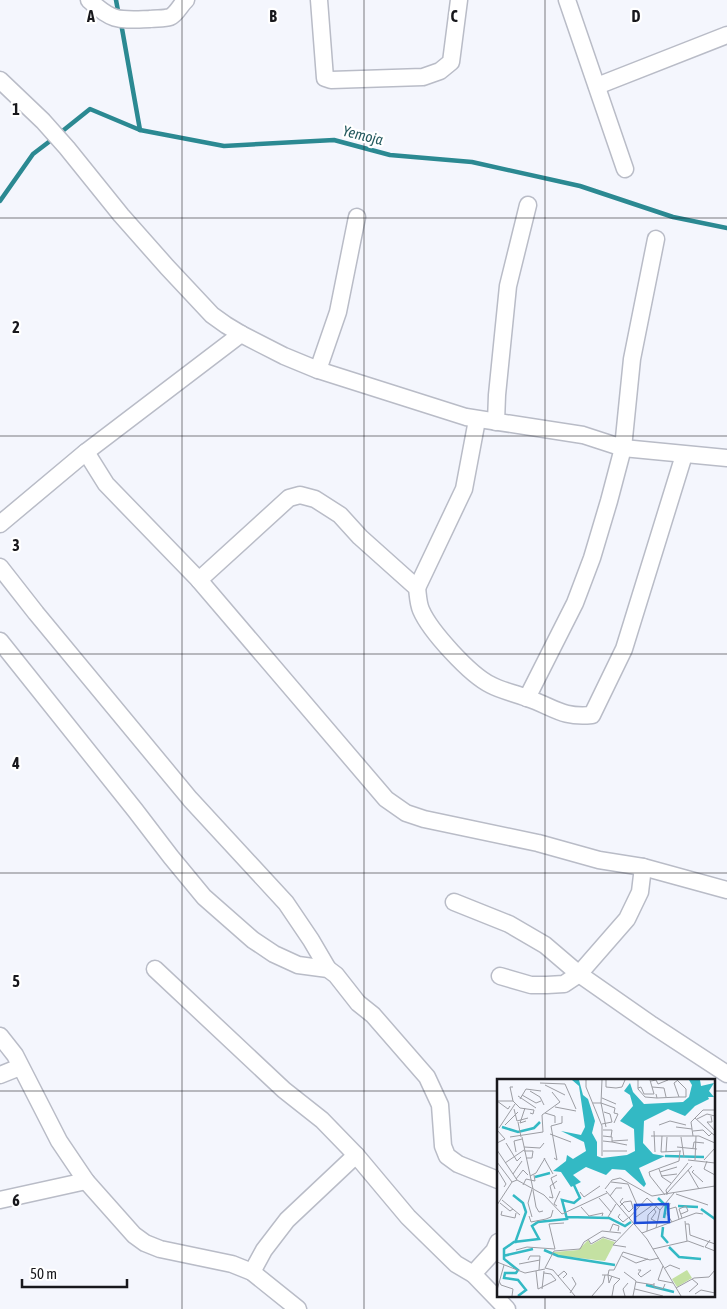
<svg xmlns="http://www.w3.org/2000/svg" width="727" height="1309" font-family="'Asap Condensed',sans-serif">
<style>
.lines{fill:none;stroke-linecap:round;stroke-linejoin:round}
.stream{stroke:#2b8992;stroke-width:4.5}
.minor-casing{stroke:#b9bcc7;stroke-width:19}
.minor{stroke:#fff;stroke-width:16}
.grid{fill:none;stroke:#18181c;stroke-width:1;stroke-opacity:0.55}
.labels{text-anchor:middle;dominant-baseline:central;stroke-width:4.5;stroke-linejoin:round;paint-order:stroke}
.water-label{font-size:15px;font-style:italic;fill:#255a5f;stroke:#fff}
.inset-river{fill:none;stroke:#33b9c4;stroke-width:2.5}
.inset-road{fill:none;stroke:#9c9da3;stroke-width:1}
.view{fill:#1d4ed8;fill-opacity:0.15;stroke:#1d4ed8;stroke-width:2.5}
.inset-edge{fill:none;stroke:#18181c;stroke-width:2.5}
.grid-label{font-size:16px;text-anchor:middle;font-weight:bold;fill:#18181c;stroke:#fff;stroke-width:4.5;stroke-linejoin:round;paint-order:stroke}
</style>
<rect width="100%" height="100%" fill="#f4f6fd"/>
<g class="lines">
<g class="stream">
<path d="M116 0 119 16"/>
<path d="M121 23 140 130"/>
<path d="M60 133 90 109 140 130 224 146 334 140 390 155 472 162 580 186 673 217 727 228"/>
<path d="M0 201 33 154 54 138"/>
</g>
<defs>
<g id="minor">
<path d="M89 0C113 22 118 20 150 19 156 18 164 19 170 17 177 14 180 5 186 0"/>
<path d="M319 0 325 78 331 80 423 77 440 71 451 62 459 0"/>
<path d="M567 0 625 169"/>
<path d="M0 80 43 121 67 148 121 215 167 267 212 315 226 325 241 334 284 356 318 370 466 417 583 435 623 448 727 458"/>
<path d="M597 86 727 35"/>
<path d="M318 370 338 312 357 217"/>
<path d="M496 422 497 395 508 286 528 205"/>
<path d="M86 452 106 484 199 580 386 799 406 813 424 819 538 843 599 860 643 867 727 890"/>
<path d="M0 524 86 452 241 334"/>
<path d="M0 567 36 613 190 799 286 903 311 940 328 969"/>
<path d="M199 580 289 498 300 495 315 499 340 515 360 537 417 588C418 595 418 603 421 610 430 631 470 675 491 685 502 691 515 693 527 698 554 707 561 718 592 715L624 649 684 455"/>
<path d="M417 588 464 489 477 420"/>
<path d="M0 641 135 810 171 857 204 897 253 940 274 954 298 965 328 969 336 975 358 1003 373 1015 427 1077 440 1105 443 1146 447 1156 458 1164 498 1180"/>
<path d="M527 698 575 603 592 558 609 501 623 448 632 359 656 239"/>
<path d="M454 902 509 924 545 945 579 974 652 1025 727 1074"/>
<path d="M155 969 284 1090 322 1120 356 1155 408 1217 456 1264 473 1274 507 1309"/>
<path d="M500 976 531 985H547L564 984 579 974 627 919 640 892 643 867"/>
<path d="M0 1036 15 1055 59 1141 86 1181 134 1235 145 1243 160 1249 232 1264 252 1272 298 1309"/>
<path d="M0 1075 20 1067"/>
<path d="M0 1200 86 1181"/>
<path d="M252 1272 264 1250 287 1220 356 1155"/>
<path d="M473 1274 494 1251 498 1242"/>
</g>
</defs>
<use href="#minor" class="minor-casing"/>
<use href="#minor" class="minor"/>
</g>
<path class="grid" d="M182 0V1309M364 0V1309M545 0V1080M0 218H727M0 436H727M0 654H727M0 873H727M0 1091H498M713 1091H727M545 1295V1309"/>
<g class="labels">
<g class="water-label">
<text transform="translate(363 135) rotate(14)">Yemoja</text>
</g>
</g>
<g transform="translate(497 1079)">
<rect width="218" height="218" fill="#f4f6fd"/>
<path d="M106 159 118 163 108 182 56 176 57 173 81 171 91 161 94 166ZM190 191 195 199 180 208 175 200Z" fill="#c4e1a2"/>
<path d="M75 1H82L86 16 91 20 98 42 95 54 100 63V77L105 79 130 76 138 72 137 50 123 42 136 27 133 16 127 12 133 4 136 13 147 25 186 23 192 18 195 6 192 1H203L204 7 217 4 212 12 217 18H211L212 20 198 27 188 37 171 30 147 42 146 64 156 75 168 77 142 89 149 105 147 108 128 91 115 90 109 96 89 88 76 96 84 103 74 108 64 93 56 92 69 82 70 76 76 80 89 72 87 63 64 52 84 56 88 48 82 7Z" fill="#33b9c4"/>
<path class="inset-river" d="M5 48 21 53 37 49 43 43M168 77 207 78M38 98 53 94M16 116 26 124 29 133 18 164M161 119 169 127 167 139M181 127 201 128M204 130 218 140M70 138 112 139 128 147 134 143M166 148 165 157 171 164M172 168 182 178 204 180M47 171 61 177 118 186M6 177 36 170M149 206 177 213M21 217 29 211 21 201 7 199 8 194H19L21 191 7 180V170L17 163 42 160 35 147 41 143 70 140 65 121 77 124 83 119 76 104"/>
<path class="inset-road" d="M89 1V8L105 47V77M109 1V8L119 9 125 8 128 1M141 1V10L148 18 160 19 159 15M180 1 189 10V18H182M154 2 159 1 161 5 171 1M43 4 68 5 79 30M48 6 68 16M16 8H13L16 22M155 8 167 9 169 18M141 9 144 8 147 15H157L153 1M33 12 43 18 47 26M25 16 39 24 44 22M21 17 39 29M105 19 119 25M160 19 182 18 177 4 181 1M23 20 29 10 44 12M0 22 11 30 13 27M1 22H16L23 29 37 31 36 35 33 34M96 24H104L105 1M104 24 118 29 117 34 121 35 117 44M104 24 109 48M58 28 79 32M28 29 23 44 29 42M17 30 20 42 31 39M48 34 58 37V44M214 37 215 43H210L218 52M198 39 218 57M200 40 210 35 218 37M21 43 24 58M105 45 115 43 113 35 107 33M8 46 21 33M162 46 173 42 189 46M179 48 195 50M2 49 18 25M0 51 8 60 0 64M106 51H115L114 58M157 52 158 73M196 52 206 51 212 57 215 54M46 53 45 36 63 23 55 13M53 55 74 63M106 57 115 58V63L106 62M154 57H202L218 64M165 57 164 73 184 72M196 57 194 43 206 31H218M13 58 46 53M25 58 36 110M184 58 187 78M115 62 131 61M115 63 130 66M9 64 20 82 24 78M27 68 43 69 47 64M180 68 200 70M196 69 197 63 207 64M0 71 20 101 47 116 65 135 110 114M27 72H36L35 79H29M106 72H130M19 73 17 62 25 60M169 73 170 58M47 79 56 95M57 79 60 81 54 47 65 44V37M191 81 218 84M198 81 199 57M207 81 218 69M210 82 207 90 218 96M0 83 15 103M8 84 27 71M0 90 9 105 7 108M162 90 165 98 174 104M191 91 202 110M197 91 195 93 206 103M163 93 180 88M16 95 25 82M33 97 39 94 48 79M153 97 152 93 182 82 183 72M153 97 168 116M164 97 180 95M19 100 26 91 31 96M114 103 131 105 141 128M26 106 29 100 38 102 37 96M35 110 31 124 35 138M58 110 54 99 60 96M108 110 115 101 123 99 155 117 218 107M36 111 39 128 42 133 46 132M109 112 150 160 184 217M83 113 87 118 103 107M170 114 195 87M179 115 211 126M170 116 169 111 191 84M113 117 119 109H125M52 118 56 119 53 107 60 102M102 119 114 133M5 121 23 136M3 124 13 132 16 130M173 124 170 135 175 143M0 126 15 103 20 101M60 127 57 125 63 112M84 128 92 137 106 134 105 137M122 128 127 123 134 122 136 129 132 133 129 130 127 127 123 123 126 119M157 130 159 133 154 140 160 143M172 130 179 128 182 140M5 132 4 136 18 139 19 134M123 135 121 138 126 143 131 139M184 135 191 132 189 127 182 130 185 139M32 137 34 143 49 140 54 138 56 131M111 138 119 125M139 138 157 125M132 139 150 119 163 131M188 142 190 162M189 145H192L193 156 218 165M159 149 163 131 177 114M113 152 116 145 122 147 121 152M150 152 151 136 160 127M145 154 199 134 206 135M91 160 94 165 106 158 119 162M213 161 208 168 218 172M129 168 116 166 137 144M156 170 191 162 207 168M19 171 30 168 58 170 52 145 67 144M125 177 139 184 151 180M31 181 33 177H43L42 191M0 183 28 194 48 190M22 185 43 181M166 187 161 201 176 204M48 189 57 172 83 170 87 163 105 152 124 154M48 189 56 191 78 217M168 189 173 186 183 190M141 191H144L141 195 144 198 154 191M39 192 41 210 59 201 54 195 47 194M127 193 139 202 136 217M105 196H111L112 204 115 197M61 197 67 192 70 195 66 199M2 202 4 206 16 210 15 217M139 203 157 206M157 204V208L166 210 168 205M179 209 197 199 212 198 218 191M45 210 47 192M138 210 166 217M0 211 7 186M192 213 201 205 195 200M73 214 79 205 75 198M198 215 204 211 218 214M95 217 106 204 108 196M115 217 117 206 123 200 111 196 112 191H117L126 173 153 181 162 179M128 217 126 210 131 204"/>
<path class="view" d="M171 125 172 143 138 144V126Z"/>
<rect width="218" height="218" class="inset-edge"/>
</g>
<g class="grid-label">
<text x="91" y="22">A</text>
<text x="273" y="22">B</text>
<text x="454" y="22">C</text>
<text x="636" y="22">D</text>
<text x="16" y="115">1</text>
<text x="16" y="333">2</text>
<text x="16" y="551">3</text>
<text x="16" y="769">4</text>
<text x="16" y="987">5</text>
<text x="16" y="1206">6</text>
</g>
<path d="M22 1279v8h105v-8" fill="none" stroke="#18181c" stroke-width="2.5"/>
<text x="30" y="1279" font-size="15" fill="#18181c" stroke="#ffffff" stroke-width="4" paint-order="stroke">50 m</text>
</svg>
